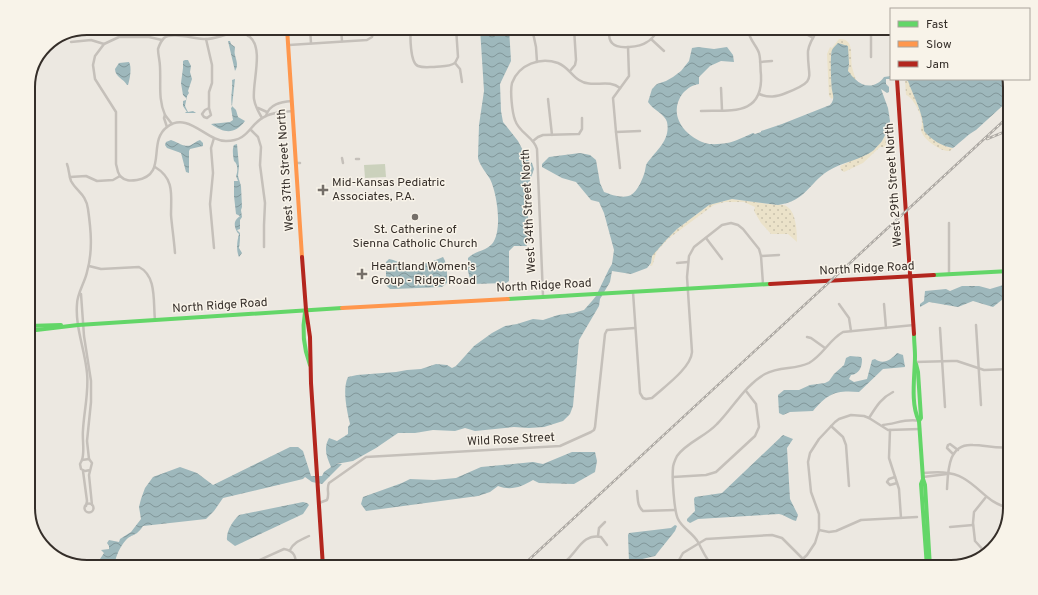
<svg xmlns="http://www.w3.org/2000/svg" width="1038" height="595" font-family="Overpass,sans-serif">
<style>
.sand{fill:url(#sand-dots)}
.pitch{fill:#cbd1bc}
.water{fill:url(#water-waves)}
.lines{fill:none;stroke-linecap:round;stroke-linejoin:round}
.street{stroke:#c5c0ba;stroke-width:2.5}
.fast{stroke:#63d668;stroke-width:4}
.slow{stroke:#ff974d;stroke-width:4}
.jam{stroke:#b3261e;stroke-width:4}
.rail-casing{stroke:#ada9a4;stroke-width:2.5}
.rail{stroke:#f8f3e9;stroke-width:1;stroke-dasharray:3;stroke-linecap:butt}
.poi-dot{fill:#756f69;stroke:#f8f3e9;stroke-width:1.5}
.labels{text-anchor:middle;dominant-baseline:central;stroke-width:3;stroke-linejoin:round;paint-order:stroke}
.street-label{font-size:12px;fill:#352e29;stroke:#f8f3e9}
.poi-label{font-size:12px;fill:#352e29;stroke:#f8f3e9;text-anchor:start}
.rim{fill:none;stroke:#352e29;stroke-width:2}
</style>
<defs>
<pattern id="sand-dots" width="8" height="8" patternUnits="userSpaceOnUse"><rect width="8" height="8" fill="#ebe2c9"/><path d="M2 2h.1M6 6h.1" fill="none" stroke="#cac2ad" stroke-width="1.8" stroke-linecap="round"/></pattern>
<pattern id="water-waves" width="16" height="10" patternUnits="userSpaceOnUse"><rect width="16" height="10" fill="#9eb8bc"/><path d="M0 5q4-4 8 0t8 0" fill="none" stroke="#829699"/></pattern>
</defs>
<rect width="100%" height="100%" fill="#ece8e1"/>
<g class="sand">
<path d="M839 39C855 38 850 56 852 67 853 71 854 75 856 79L855 80 831 52 832 90 834 96 832 99 829 96 827 54 830 47 832 48Z"/>
<path d="M905 81H908C914 96 920 108 924 124V127L947 147 953 148 950 151C941 152 925 140 922 133 920 129 922 127 922 123 922 115 913 97 906 95Z"/>
<path d="M885 134 886 145 888 147H880L863 163 844 172 841 170 840 166 872 151 882 141Z"/>
<path d="M732 199 778 205C796 202 797 229 797 242L788 234H771L761 223 754 211 755 207 744 202H725L714 205 707 210 668 239 657 251 652 266 650 265C653 261 651 256 654 252L677 229 709 205Z"/>
</g>
<path class="pitch" d="M385 164 386 177 365 178 364 165Z"/>
<g class="water">
<path d="M480 28H509L511 61 500 84 501 111 503 122 518 141 528 160 532 163 534 169 527 189 529 243 526 246H514L509 251V281L506 283 473 284 471 283 468 271V258C475 251 486 251 492 244 503 231 497 193 490 179 486 172 480 166 478 158L479 125 484 91Z"/>
<path d="M228 41H230L231 44 235 47C235 50 234 52 235 55 236 60 239 65 235 71Z"/>
<path d="M838 43 848 46 849 64 848 71C851 74 852 77 855 79 865 89 877 87 884 77L891 76V79H886V84L889 87V92L887 93 881 89 888 108 890 121 889 131C884 135 885 136 882 141 880 144 876 147 874 150 861 160 842 162 828 171 809 183 806 201 778 205L732 199 709 205 677 229 667 239 652 256 651 263 647 268 631 274 612 271 610 282 600 299 599 306 579 340 573 406 570 414 563 421 544 427 529 428 514 427 475 431 465 428 455 431 433 430 415 433H398L376 448 353 461 336 464H342L322 484 312 482 305 477 303 479 223 498 214 511 206 519 143 526C136 537 133 533 126 540 121 545 115 557 115 564 108 565 105 564 100 559L104 553 101 550 109 549V546L107 543 109 540 119 542 120 539 131 532 141 519 139 507 141 499 145 488 153 477 180 467 197 473 213 485 290 447H298L303 451 311 476H322L324 472 331 467C327 457 323 449 329 438L337 441 348 434V427L350 424C347 411 342 389 348 377L357 375 396 372 407 370 421 369 436 364 447 365 452 368 456 366 474 346 492 333 505 326 517 324 533 319 543 320 558 315 573 313 584 310 592 301 596 296 609 269 612 264 614 250 604 213 599 202 591 200 576 182 562 178 542 167V164L549 157 580 153 590 155 596 160 600 183 604 192C612 195 623 199 631 195 638 191 643 178 645 171 645 170 646 166 646 165 655 151 671 141 667 122 665 114 653 110 648 102L652 89 657 84 666 81 673 77 681 71 689 61 692 48 698 47 714 49 727 47 733 55 734 62 721 61 710 66 699 77V84C692 85 688 88 683 93 667 114 684 136 705 143 711 145 721 144 727 143 734 142 746 136 753 133L755 134 761 132V131L782 124 830 105C835 99 833 96 832 90 831 84 830 55 832 50 833 48 836 45 838 43Z"/>
<path d="M185 60H188L191 66 190 72 192 79 188 91 189 93 187 96 185 106 188 112 193 111 196 113H186L185 112H187L183 106V101L186 100V98L183 95 181 83 183 68V61Z"/>
<path d="M129 62C132 67 130 79 128 85H127C124 79 115 77 115 69L119 63Z"/>
<path d="M235 79 232 106 236 110 238 117 245 121C235 134 225 134 211 124L230 122 233 120 231 108 232 107C230 97 233 89 232 80Z"/>
<path d="M904 79H1008L1010 84V99L976 130C967 135 961 142 953 148 941 146 932 140 924 131 923 112 914 98 908 81Z"/>
<path d="M171 140C177 142 185 148 191 145 195 143 196 141 200 140L203 143V146L190 149 189 151V173L186 172 181 153 167 148 165 145 166 142Z"/>
<path d="M237 144 239 166 238 176 241 186 242 207 241 210 242 217 240 220V229L237 230 240 233C240 238 240 242 239 248L242 253 239 257C236 250 237 241 239 234 236 232 233 224 236 220 237 218 239 217 240 216L236 214 234 196V181H238L236 176C238 171 238 164 234 161 233 156 232 149 234 145Z"/>
<path d="M443 257C448 265 447 274 447 283L442 287 394 289H390L386 285V262L389 259C395 260 399 263 405 264 418 267 431 262 443 257Z"/>
<path d="M1010 283V298L1003 299 993 307 973 301 958 307 929 302 920 307V304L924 301 925 291 946 289 950 291 962 286H979L990 289Z"/>
<path d="M897 353 903 355 905 367 883 369 859 392C836 390 828 393 813 411L790 412 783 415 779 413 778 395 784 390H799L810 385 825 383 829 381 834 374 844 365 846 358 850 356 861 357 862 359C862 368 859 374 851 375L849 379 854 382 867 379 872 360 875 359C883 365 891 360 897 353Z"/>
<path d="M783 435 793 439 787 448 790 499 798 515 796 521C789 519 785 515 779 514L698 519 690 523 687 521V519L695 511 694 499 695 497 722 493Z"/>
<path d="M572 452H595L597 461 595 472 574 484 539 483 533 480C521 487 511 491 498 486L490 492 478 496 366 511 361 504 363 497 402 483 410 479 434 480 456 478 481 467 533 462 543 464Z"/>
<path d="M303 502 307 503 309 505 303 514 235 546 227 540C226 531 233 521 239 515Z"/>
<path d="M675 525 677 526 675 531 655 556 638 560 634 567H596L627 564 629 562 628 535 629 533 671 528Z"/>
</g>
<g class="lines">
<g class="street">
<path d="M310 28 311 43"/>
<path d="M341 28 342 41"/>
<path d="M411 28C410 36 410 63 418 66 423 68 429 67 434 67 441 66 449 67 455 63L460 69 462 82"/>
<path d="M532 28 536 47 537 62"/>
<path d="M609 28C609 33 608 39 612 43 618 50 640 47 647 42 653 39 656 33 660 28"/>
<path d="M800 28 806 34 813 38"/>
<path d="M864 28 871 30 891 29"/>
<path d="M248 36 260 30 272 29"/>
<path d="M206 39 212 65V83L209 92V108L205 110 202 114 204 117 207 118 211 115 209 108"/>
<path d="M651 39 664 51"/>
<path d="M71 42 91 40 104 44"/>
<path d="M289 45 367 40 372 37 374 28"/>
<path d="M628 47 629 76 613 98 616 132 640 131"/>
<path d="M871 57V30"/>
<path d="M760 62 772 61"/>
<path d="M455 63 458 57 456 28"/>
<path d="M570 71 575 65 576 60 574 28"/>
<path d="M721 88 722 110"/>
<path d="M759 94C769 98 776 97 786 93 819 80 807 79 808 51 809 43 815 34 819 28"/>
<path d="M548 99 552 135"/>
<path d="M258 108 267 112"/>
<path d="M701 111C731 110 763 116 761 75 760 68 761 60 759 53 756 44 748 39 748 28"/>
<path d="M165 115C158 99 161 84 160 67 160 61 158 55 158 49 159 46 161 41 164 38 171 32 195 39 206 39 219 39 238 27 250 37 264 49 252 83 254 99 255 106 259 113 262 118"/>
<path d="M266 116C269 104 281 102 292 101"/>
<path d="M167 127 164 118 165 115 172 124"/>
<path d="M251 130 258 137 261 147 260 165 265 203 264 225V247"/>
<path d="M616 132 620 168"/>
<path d="M214 138 211 148 213 173 210 204 214 248"/>
<path d="M533 141 538 137 543 135 579 134 582 129V118"/>
<path d="M342 158 343 163"/>
<path d="M356 159H359"/>
<path d="M296 163H300"/>
<path d="M67 164C69 169 69 176 71 181 77 192 86 194 88 209 91 230 93 251 87 272 85 282 77 294 77 304 75 327 85 350 87 373 89 392 84 411 83 430 82 440 85 451 82 460"/>
<path d="M155 167C175 179 171 195 171 215 172 227 174 240 175 253"/>
<path d="M120 176C125 181 130 181 137 180 168 175 147 142 167 127 188 111 206 141 226 141 250 141 249 123 266 116 274 112 284 112 293 111"/>
<path d="M120 176 118 172 116 164V112L95 79 93 65 95 56 104 44 119 37H149L162 40"/>
<path d="M70 177 86 176 97 181 113 180 120 176"/>
<path d="M1006 212 1010 271"/>
<path d="M949 223V274"/>
<path d="M706 238 722 259"/>
<path d="M761 256 779 255"/>
<path d="M677 263 688 262"/>
<path d="M89 266 101 269 139 267C157 276 153 302 155 320"/>
<path d="M633 292 640 393 643 398 646 399 652 398C664 387 691 368 692 352L687 277 689 256 694 247 722 225 731 223 738 225 743 229 759 249 761 256 763 284"/>
<path d="M81 294 84 336 91 381V402L87 441 89 459"/>
<path d="M543 296 537 149C534 137 519 133 515 120 512 112 510 91 512 83 519 64 540 57 558 63 568 67 571 75 579 80 592 89 608 78 620 88"/>
<path d="M839 304 849 318 851 331"/>
<path d="M884 304 886 328"/>
<path d="M976 325 981 405"/>
<path d="M940 328 945 407"/>
<path d="M807 337 811 338 825 348"/>
<path d="M915 362 952 361H957L984 370 1010 369"/>
<path d="M869 418C876 407 881 398 893 392"/>
<path d="M883 425C895 424 907 418 919 421"/>
<path d="M831 426 843 437 846 445 849 486"/>
<path d="M890 430 889 458 899 489 901 518"/>
<path d="M1004 448 1005 467"/>
<path d="M953 454 947 448 948 445 950 444 958 450"/>
<path d="M90 470 85 471 81 469 80 464 82 460 89 459 92 463 89 475 92 505"/>
<path d="M83 471 87 501 86 506"/>
<path d="M923 473C936 472 951 471 963 478 981 488 988 504 1010 508"/>
<path d="M673 477 706 475 716 472 755 436 759 427 756 404 746 391"/>
<path d="M895 477 889 479 887 482 890 485 897 483"/>
<path d="M923 477 947 474"/>
<path d="M947 489C948 471 948 443 973 445 985 445 997 449 1010 447"/>
<path d="M637 491C638 499 637 506 643 511L675 510"/>
<path d="M986 497 974 512 973 523 975 541 986 553"/>
<path d="M319 503 327 500C330 494 326 489 329 483L366 457 560 446 591 432 594 430 595 427 605 334 607 330 635 328"/>
<circle cx="89" cy="508" r="4.5"/>
<path d="M950 527 973 525"/>
<path d="M819 530 829 532 836 531 861 520 917 517"/>
<path d="M598 536 599 528 605 522"/>
<path d="M290 550C294 542 301 540 309 536"/>
<path d="M952 561 973 559 982 550"/>
<path d="M244 567 284 549C295 551 296 557 296 567"/>
<path d="M556 567C560 565 564 562 567 560 578 550 584 533 601 537L607 545"/>
<path d="M675 567 683 553 706 539 772 535 782 538 808 564 813 567"/>
<path d="M714 567C706 560 703 551 698 542 693 533 682 528 678 519 674 511 672 477 673 468 673 464 675 460 677 456 687 442 705 437 717 424 733 408 745 385 765 374 780 366 795 370 809 363 823 355 829 340 843 332L914 325"/>
<path d="M794 567 807 555 815 543 819 530V514L811 492 808 462 810 453 819 439 835 422 839 419 851 415 864 416 869 418 888 430 920 429"/>
<path d="M827 567 849 565"/>
</g>
<g class="fast">
<path d="M934 275 1010 271"/>
<path d="M508 299 770 284"/>
<path d="M305 312C302 329 304 349 310 365"/>
<path d="M28 326 61 325"/>
<path d="M28 331 78 325 342 308"/>
<path d="M914 334C914 341 915 349 915 356 915 375 910 404 919 421"/>
<path d="M916 364 918 372 921 418 919 421 923 479 925 485 930 567"/>
<path d="M923 479 921 484 927 567"/>
</g>
<g class="slow">
<path d="M287 28 302 257"/>
<path d="M342 308 508 299"/>
</g>
<g class="jam">
<path d="M897 79 914 334"/>
<path d="M302 257 306 310 310 337 311 383 323 567"/>
<path d="M770 284 934 275"/>
</g>
<defs>
<g id="rail">
<path d="M987 139 1004 132"/>
<path d="M521 567 1010 115"/>
</g>
</defs>
<use href="#rail" class="rail-casing"/>
<use href="#rail" class="rail"/>
</g>
<g class="poi-dot">
<path d="M321 184h4v4h4v4h-4v4h-4v-4h-4v-4h4z"/>
<circle cx="415" cy="217" r="4"/>
<path d="M360 268h4v4h4v4h-4v4h-4v-4h-4v-4h4z"/>
</g>
<g class="labels">
<g class="street-label">
<text transform="translate(286 170) rotate(-94)">West 37th Street North</text>
<text transform="translate(894 185) rotate(-94)">West 29th Street North</text>
<text transform="translate(529 211) rotate(-93)">West 34th Street North</text>
<text transform="translate(867 269) rotate(-3)">North Ridge Road</text>
<text transform="translate(544 286) rotate(-3)">North Ridge Road</text>
<text transform="translate(220 306) rotate(-4)">North Ridge Road</text>
<text transform="translate(511 440) rotate(-3)">Wild Rose Street</text>
</g>
<g class="poi-label">
<text x="332" y="183">Mid-Kansas Pediatric<tspan x="332" dy="14">Associates, P.A.</tspan></text>
<text x="415" y="230" text-anchor="middle">St. Catherine of<tspan x="415" dy="14">Sienna Catholic Church</tspan></text>
<text x="371" y="267">Heartland Women's<tspan x="371" dy="14">Group - Ridge Road</tspan></text>
</g>
</g>
<path d="M0 0H1038V595H0ZM87 35H951A52 52 0 0 1 1003 87V508A52 52 0 0 1 951 560H87A52 52 0 0 1 35 508V87A52 52 0 0 1 87 35Z" fill="#f8f3e9" fill-rule="evenodd"/>
<path class="rim" d="M87 35H951A52 52 0 0 1 1003 87V508A52 52 0 0 1 951 560H87A52 52 0 0 1 35 508V87A52 52 0 0 1 87 35Z"/>
<rect x="890" y="8" width="140" height="72" fill="#f8f3e9" stroke="#aaa49c"/>
<rect x="898" y="21" width="20" height="6" fill="#63d668" stroke="#aaa49c"/>
<text x="926" y="28" font-size="12" fill="#352e29">Fast</text>
<rect x="898" y="41" width="20" height="6" fill="#ff974d" stroke="#aaa49c"/>
<text x="926" y="48" font-size="12" fill="#352e29">Slow</text>
<rect x="898" y="61" width="20" height="6" fill="#b3261e" stroke="#aaa49c"/>
<text x="926" y="68" font-size="12" fill="#352e29">Jam</text>
</svg>
